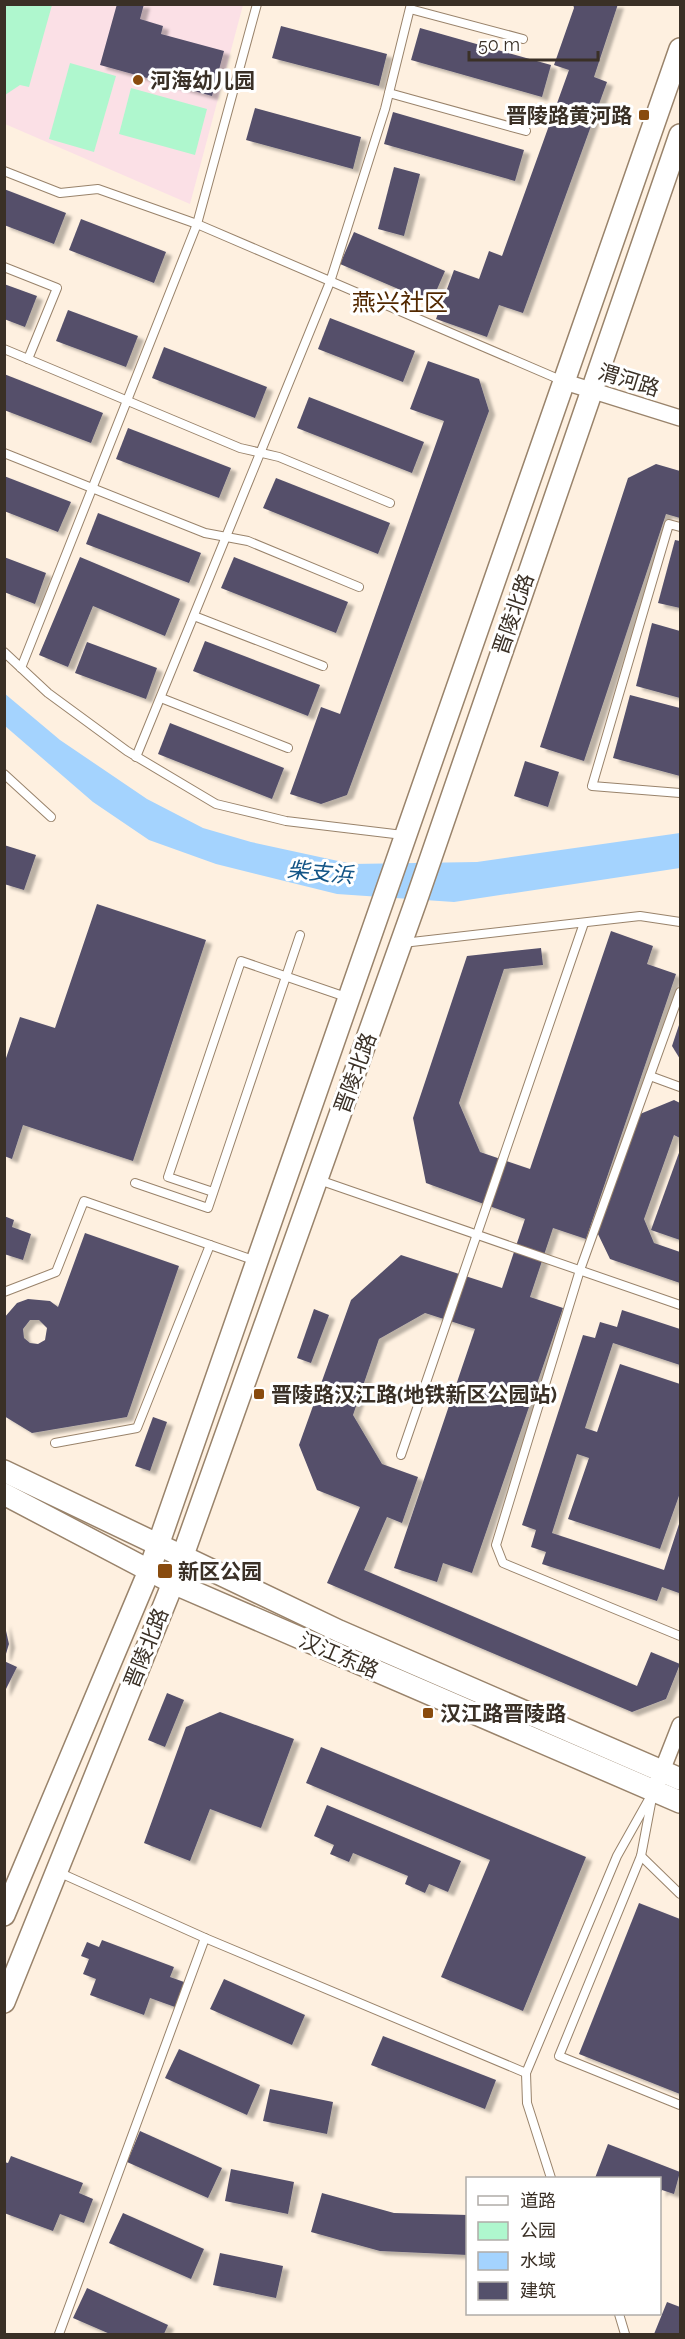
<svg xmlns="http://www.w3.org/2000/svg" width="685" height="2339" font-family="Raleway,'Noto Sans SC',sans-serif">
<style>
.education{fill:#fbe0e6}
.green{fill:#aff7ce}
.water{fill:#a4d3fe}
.building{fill:#54506b;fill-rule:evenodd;filter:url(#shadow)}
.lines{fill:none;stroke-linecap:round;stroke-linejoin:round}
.lane-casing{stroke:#99836b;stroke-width:10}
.street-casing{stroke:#99836b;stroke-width:18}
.secondary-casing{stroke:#99836b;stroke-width:24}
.lane{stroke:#fff;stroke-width:8}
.street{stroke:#fff;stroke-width:15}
.secondary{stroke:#fff;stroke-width:21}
.poi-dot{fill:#894b0e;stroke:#fff;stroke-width:2}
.labels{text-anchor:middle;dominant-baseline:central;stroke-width:6;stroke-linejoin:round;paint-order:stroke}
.poi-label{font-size:21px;font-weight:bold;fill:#3a3026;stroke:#fff;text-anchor:start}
.street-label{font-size:21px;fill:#3a3026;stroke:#fff}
.water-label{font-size:22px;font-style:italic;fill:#135586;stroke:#fff}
.quarter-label{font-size:24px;fill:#522800;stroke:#fff}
</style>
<defs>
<filter id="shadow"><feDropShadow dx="6" dy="4" stdDeviation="1.5" flood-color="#0004"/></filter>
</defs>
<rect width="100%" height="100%" fill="#fef0e0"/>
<path class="education" d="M4 5H243L190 204 5 124Z"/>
<g class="green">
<path d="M4 5H52L29 87 20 85 5 95Z"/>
<path d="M70 63 116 76 94 152 49 139Z"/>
<path d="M131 88 207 109 195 155 119 134Z"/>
</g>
<path class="water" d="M4 693 60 740 147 799 203 828 251 842 352 864 477 862 680 833V868L454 902 337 894 216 864 149 840 93 802 5 726Z"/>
<g class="building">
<path d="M117 4H144L140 19 163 26 161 34 224 51 212 96 100 65Z"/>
<path d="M573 4H618L594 77 607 82 523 313 499 305 487 337 436 319 454 270 479 279 489 251 502 256 569 70 554 65 574 8Z"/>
<path d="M281 26 387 54 379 86 272 58Z"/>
<path d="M420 28 551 65 542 97 411 60Z"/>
<path d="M255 108 361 137 353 169 246 140Z"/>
<path d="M393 112 524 150 515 181 384 144Z"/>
<path d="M394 167 420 174 404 236 378 229Z"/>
<path d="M4 189 66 213 54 244 4 225Z"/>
<path d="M81 219 166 252 154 283 69 250Z"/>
<path d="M354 232 445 271 431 303 340 264Z"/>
<path d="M4 284 37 296 25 327 4 319Z"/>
<path d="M68 310 138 336 126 367 56 341Z"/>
<path d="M330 318 415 351 403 382 318 349Z"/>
<path d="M164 347 267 387 255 418 152 378Z"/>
<path d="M428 361 479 379 489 411 347 795 321 804 290 794 321 707 340 714 444 421 410 409Z"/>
<path d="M4 374 103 413 91 443 4 410Z"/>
<path d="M309 397 424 442 412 473 297 428Z"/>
<path d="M128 428 231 468 219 498 116 459Z"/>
<path d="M656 464 680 471V518L666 514 584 761 540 747 628 478Z"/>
<path d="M4 476 71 502 58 532 4 511Z"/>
<path d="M276 478 390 523 378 554 263 508Z"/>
<path d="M98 513 201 553 189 583 86 544Z"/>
<path d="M675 540 680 541V608L658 603Z"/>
<path d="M4 557 46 573 35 604 4 592Z"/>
<path d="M80 557 180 599 165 636 93 606 68 667 39 655Z"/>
<path d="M234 557 348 602 336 633 221 588Z"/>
<path d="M652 623 680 631V698L636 686Z"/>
<path d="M205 641 320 685 308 716 193 671Z"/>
<path d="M87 642 157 668 146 699 75 673Z"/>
<path d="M630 695 680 708V776L613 758Z"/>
<path d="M170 723 284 768 272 799 158 754Z"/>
<path d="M525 761 559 772 548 807 514 796Z"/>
<path d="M4 845 36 855 24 890 4 884Z"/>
<path d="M97 904 206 940 133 1161 23 1125 12 1159 4 1156V1064L20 1017 55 1028Z"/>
<path d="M611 931 653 946 647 964 676 974 586 1239 553 1228 530 1297 563 1308 472 1573 443 1563 437 1582 394 1568 475 1329 425 1313 379 1339 353 1415 382 1464 418 1477 402 1523 387 1517 364 1570 637 1686 651 1652 680 1664 666 1699 632 1712 327 1583 360 1507 317 1490 299 1445 351 1300 401 1255 502 1288 525 1219 426 1183 413 1118 467 956 541 948 543 965 504 969 459 1103 480 1152 530 1169Z"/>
<path d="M680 1022V1059L672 1046Z"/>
<path d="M674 1100 680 1103V1138L674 1135 644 1219 654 1243 680 1252V1283L610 1259 597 1232 640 1114Z"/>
<path d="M680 1150V1240L651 1230Z"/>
<path d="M4 1216 14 1220 12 1227 31 1234 23 1260 4 1254Z"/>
<path d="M85 1233 179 1266 127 1417 32 1433 4 1416V1318L17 1303 28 1299 50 1301 58 1307ZM30 1320H39L47 1328 45 1340 38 1344 30 1343 24 1338 23 1329Z"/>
<path d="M314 1309 329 1315 311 1363 297 1358Z"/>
<path d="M622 1310 680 1329V1365L613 1343 585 1428 597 1432 620 1364 680 1384V1493L660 1549 568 1519 589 1458 577 1454 552 1533 664 1570 680 1521V1589L679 1593 662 1587 657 1601 542 1564 546 1552 531 1547 536 1530 522 1525 583 1335 595 1338 600 1322 617 1327Z"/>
<path d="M153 1417 167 1422 150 1471 135 1466Z"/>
<path d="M4 1622 9 1644 5 1657H4Z"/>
<path d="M4 1661 17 1667 4 1693Z"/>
<path d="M167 1693 184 1700 165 1747 148 1740Z"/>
<path d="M220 1712 294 1739 261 1828 210 1809 190 1861 144 1843 186 1727Z"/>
<path d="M321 1747 586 1857 523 2011 441 1977 490 1860 306 1783Z"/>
<path d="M327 1805 461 1861 448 1892 429 1884 425 1893 405 1884 408 1876 353 1853 349 1862 330 1854 334 1845 314 1836Z"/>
<path d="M639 1903 680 1919V2094L579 2054Z"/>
<path d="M102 1940 174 1967 170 1977 184 1982 175 2007 150 1998 144 2015 90 1995 96 1979 83 1974 89 1959 81 1956 87 1942 99 1947Z"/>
<path d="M224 1979 305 2015 292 2045 210 2009Z"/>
<path d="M383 2036 496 2080 485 2109 371 2065Z"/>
<path d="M179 2049 260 2085 247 2115 165 2078Z"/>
<path d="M270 2089 333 2102 327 2134 263 2121Z"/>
<path d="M140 2131 222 2168 208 2198 127 2162Z"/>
<path d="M608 2144 680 2172 674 2194 662 2190 660 2194V2178H595Z"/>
<path d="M11 2156 83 2183 79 2193 93 2199 84 2223 60 2214 53 2231 4 2213V2162L8 2163Z"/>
<path d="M231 2169 294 2182 288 2214 225 2201Z"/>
<path d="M322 2193 394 2213 468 2215V2255L380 2251 311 2232Z"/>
<path d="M123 2213 204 2249 191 2279 109 2243Z"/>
<path d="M220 2253 283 2266 276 2298 213 2285Z"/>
<path d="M87 2288 168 2325 164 2334H110L73 2318Z"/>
<path d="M667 2302 680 2307V2334H654Z"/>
</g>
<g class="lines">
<defs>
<g id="lane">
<path d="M410 9 523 39"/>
<path d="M389 93 526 131"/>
<path d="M4 171 60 193 98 189 197 224 563 381"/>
<path d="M4 267 57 288 28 359"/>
<path d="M4 349 240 448 279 457 390 503"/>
<path d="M4 453 205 533 248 541 359 587"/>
<path d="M680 527 669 524 592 786 680 793"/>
<path d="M194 616 323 666"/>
<path d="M4 652 48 693 127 751 216 804 286 821 403 835"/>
<path d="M21 668 197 224 257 4"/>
<path d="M161 698 288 748"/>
<path d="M136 757 330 282 385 109 411 4"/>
<path d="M4 774 51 817"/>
<path d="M403 943 640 916 680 922"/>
<path d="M680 992 580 1270 496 1545 503 1563 680 1636"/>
<path d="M650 1076 680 1087"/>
<path d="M319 1180 680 1305"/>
<path d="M135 1183 208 1208 300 935"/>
<path d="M213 1192 168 1177 241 961 346 997"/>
<path d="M4 1292 56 1272 84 1201 256 1261"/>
<path d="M55 1443 137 1428 210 1245"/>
<path d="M401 1455 584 923"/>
<path d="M652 1798 641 1856 559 2056 680 2105"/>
<path d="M641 1856 680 1894"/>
<path d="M58 1872 205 1938 526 2073"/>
<path d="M551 2178 527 2103 526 2073 617 1856 653 1792"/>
<path d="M619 2314 625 2334"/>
<path d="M59 2334 205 1938"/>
</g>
<g id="street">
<path d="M565 382 680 418"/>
<path d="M658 1781 680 1725"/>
</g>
<g id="secondary">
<path d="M4 1471 339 1631 680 1779"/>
<path d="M4 1494 173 1583 680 1802"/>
<path d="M4 1915 149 1571 680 49"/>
<path d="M4 2002 173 1583 416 901 680 135"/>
</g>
</defs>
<use href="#lane" class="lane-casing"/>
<use href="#street" class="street-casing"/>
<use href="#secondary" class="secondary-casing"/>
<use href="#lane" class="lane"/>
<use href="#street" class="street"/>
<use href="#secondary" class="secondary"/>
</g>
<g class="poi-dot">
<circle cx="138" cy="80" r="6"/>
<rect x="638" y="109" width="12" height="12" rx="3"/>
<rect x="253" y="1388" width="12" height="12" rx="3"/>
<rect x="157" y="1563" width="16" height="16" rx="3"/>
<rect x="422" y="1707" width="12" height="12" rx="3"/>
</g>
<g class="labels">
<g class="poi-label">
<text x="150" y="80">河海幼儿园</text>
<text x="632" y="115" text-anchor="end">晋陵路黄河路</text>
<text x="271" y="1394">晋陵路汉江路(地铁新区公园站)</text>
<text x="178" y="1571">新区公园</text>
<text x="440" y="1713">汉江路晋陵路</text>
</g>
<g class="street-label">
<text transform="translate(629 380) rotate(17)">渭河路</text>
<text transform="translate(513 614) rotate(-71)">晋陵北路</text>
<text transform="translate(355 1073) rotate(-70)">晋陵北路</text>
<text transform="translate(146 1648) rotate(-68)">晋陵北路</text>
<text transform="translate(339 1655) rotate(23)">汉江东路</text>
</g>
<g class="water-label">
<text transform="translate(320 872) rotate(5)">柴支浜</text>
</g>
<g class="quarter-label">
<text x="400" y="302">燕兴社区</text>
</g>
</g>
<rect width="685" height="2339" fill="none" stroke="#3a3026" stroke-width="12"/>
<rect x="466" y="2177" width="195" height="138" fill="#ffffff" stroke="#b0aca8" stroke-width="1.5"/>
<rect x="478" y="2196" width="30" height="9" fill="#ffffff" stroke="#b0aca8" stroke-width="1.5"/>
<text x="520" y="2207" font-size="18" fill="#3a3026">道路</text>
<rect x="478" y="2222" width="30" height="18" fill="#aff7ce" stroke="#b0aca8" stroke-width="1.5"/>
<text x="520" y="2237" font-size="18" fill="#3a3026">公园</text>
<rect x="478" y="2252" width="30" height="18" fill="#a4d3fe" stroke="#b0aca8" stroke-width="1.5"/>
<text x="520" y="2267" font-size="18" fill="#3a3026">水域</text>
<rect x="478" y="2282" width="30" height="18" fill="#54506b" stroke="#b0aca8" stroke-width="1.5"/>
<text x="520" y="2297" font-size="18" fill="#3a3026">建筑</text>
<path d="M469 51v9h129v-9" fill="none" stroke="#3a3026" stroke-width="3"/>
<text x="478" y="51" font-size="18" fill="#3a3026" stroke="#ffffff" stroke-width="4.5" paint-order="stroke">50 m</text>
</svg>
